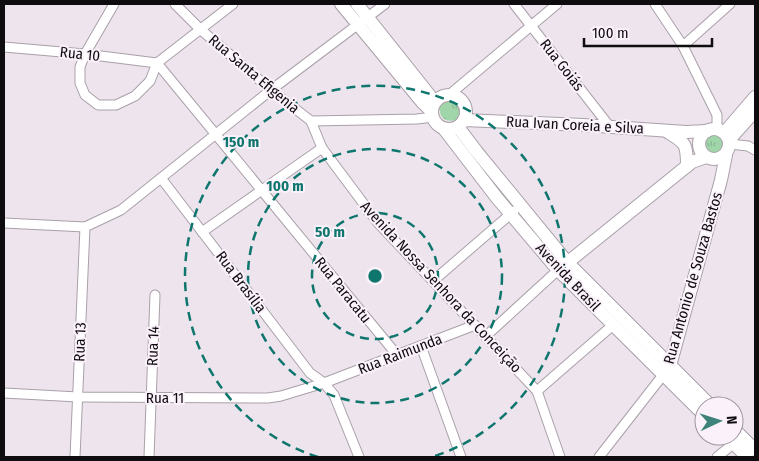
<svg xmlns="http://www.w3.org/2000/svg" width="759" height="461" font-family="'Fira Sans Condensed',sans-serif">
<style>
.grass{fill:url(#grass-tufts)}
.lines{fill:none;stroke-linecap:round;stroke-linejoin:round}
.street-casing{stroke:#a9a0a9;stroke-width:11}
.secondary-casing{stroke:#a9a0a9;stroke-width:14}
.street{stroke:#fff;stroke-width:9}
.secondary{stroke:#fff;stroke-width:12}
.ring{fill:none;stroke:#0f766e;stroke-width:2.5;stroke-dasharray:9 6}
.labels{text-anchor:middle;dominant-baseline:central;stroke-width:4;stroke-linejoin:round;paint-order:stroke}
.street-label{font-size:15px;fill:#0f0c0f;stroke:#fbf1fb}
.centre{fill:#0f766e;stroke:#fbf1fb;stroke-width:2.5}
.ring-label{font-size:15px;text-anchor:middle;font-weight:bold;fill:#0f766e;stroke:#fbf1fb;stroke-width:4;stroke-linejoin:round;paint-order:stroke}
</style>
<defs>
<pattern id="grass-tufts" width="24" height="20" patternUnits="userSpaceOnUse" patternTransform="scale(1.25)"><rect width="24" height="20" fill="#a0d5a9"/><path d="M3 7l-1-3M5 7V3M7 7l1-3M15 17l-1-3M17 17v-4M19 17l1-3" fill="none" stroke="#89b690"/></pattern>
</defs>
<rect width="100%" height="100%" fill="#eee4ee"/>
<g class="grass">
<path d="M450 97 455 99 464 111V113C455 126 435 123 441 103Z"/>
<circle cx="714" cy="144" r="10"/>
</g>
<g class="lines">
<defs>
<g id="street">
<path d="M114 4 85 54 80 67V83L85 95 98 105H116L135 96 150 81 157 63"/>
<path d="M175 4 200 29 271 90 311 121 417 119 433 117"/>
<path d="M514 4 610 127"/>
<path d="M655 4 683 46 717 115V129"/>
<path d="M683 46 730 4"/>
<path d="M4 47 85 54 157 63"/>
<path d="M157 63 397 355"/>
<path d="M157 63 233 4"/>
<path d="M449 95 557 4"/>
<path d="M311 121 322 148 378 223 537 391 560 457"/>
<path d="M730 144 748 146 755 150"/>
<path d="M161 178 310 373 324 383 334 395 359 457"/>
<path d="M4 223 85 227 121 210 271 90 385 4"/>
<path d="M202 232 322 148"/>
<path d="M433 281 514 211"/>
<path d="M486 336 558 270"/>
<path d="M421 346 461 457"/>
<path d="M537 391 613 325"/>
<path d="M4 393 78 397 268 398 281 396 324 383 475 325"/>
<path d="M75 457 85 227"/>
<path d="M149 457 155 295"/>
<path d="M599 457 663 375"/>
<path d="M717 457 738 440"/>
</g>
<g id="secondary">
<path d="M341 4 422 102 432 112"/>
<path d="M357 4 435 102"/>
<circle cx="449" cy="112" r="17"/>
<path d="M464 120 583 125 686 132 707 131"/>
<path d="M458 127 477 152 568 263 711 406"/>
<circle cx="714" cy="144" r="15"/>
<path d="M444 129 497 198 558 270 704 415"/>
<path d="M666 131C685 143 687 142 687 166"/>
<path d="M725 132 755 97"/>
<path d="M729 140 755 111"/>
<path d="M562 267 692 162 706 157"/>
<path d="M666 371 670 366 721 180 726 155"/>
<path d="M734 429 755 450"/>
<path d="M726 436 747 457"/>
</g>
</defs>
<use href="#street" class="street-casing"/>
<use href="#secondary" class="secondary-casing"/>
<use href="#street" class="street"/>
<use href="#secondary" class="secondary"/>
</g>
<g class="ring">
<circle cx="375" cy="276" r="63"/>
<circle cx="375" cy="276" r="127"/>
<path d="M318 457A190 190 0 1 1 432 457"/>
</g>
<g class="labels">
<g class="street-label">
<text transform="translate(80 54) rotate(6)">Rua 10</text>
<text transform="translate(562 65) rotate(52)">Rua Goiás</text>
<text transform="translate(254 74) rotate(40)">Rua Santa Efigenia</text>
<text transform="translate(575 125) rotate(3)">Rua Ivan Coreia e Silva</text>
<text transform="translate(568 277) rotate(47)">Avenida Brasil</text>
<text transform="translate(693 278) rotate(-74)">Rua Antonio de Souza Bastos</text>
<text transform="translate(241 282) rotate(53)">Rua Brasília</text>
<text transform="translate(441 287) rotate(47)">Avenida Nossa Senhora da Conceição</text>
<text transform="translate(343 290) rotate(51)">Rua Paracatu</text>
<text transform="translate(80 342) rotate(-88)">Rua 13</text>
<text transform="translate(153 346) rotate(-88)">Rua 14</text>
<text transform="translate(400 354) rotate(-21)">Rua Raimunda</text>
<text x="165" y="398">Rua 11</text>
</g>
</g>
<circle cx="375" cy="276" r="8" class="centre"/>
<g class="ring-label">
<text x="241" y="147">150 m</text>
<text x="285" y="191">100 m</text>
<text x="330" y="237">50 m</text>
</g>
<rect width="759" height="461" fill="none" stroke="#0f0c0f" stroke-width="10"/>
<g transform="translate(719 421) rotate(86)"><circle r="24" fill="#fbf1fb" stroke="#9d959d"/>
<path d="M0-4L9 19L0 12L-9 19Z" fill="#3d8379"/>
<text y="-8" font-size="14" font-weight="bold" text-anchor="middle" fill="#0f0c0f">N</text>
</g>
<path d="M584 38v8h128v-8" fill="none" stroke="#0f0c0f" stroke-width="2.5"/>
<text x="592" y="38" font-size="15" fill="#0f0c0f" stroke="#fbf1fb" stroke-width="4" paint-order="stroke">100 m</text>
</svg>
